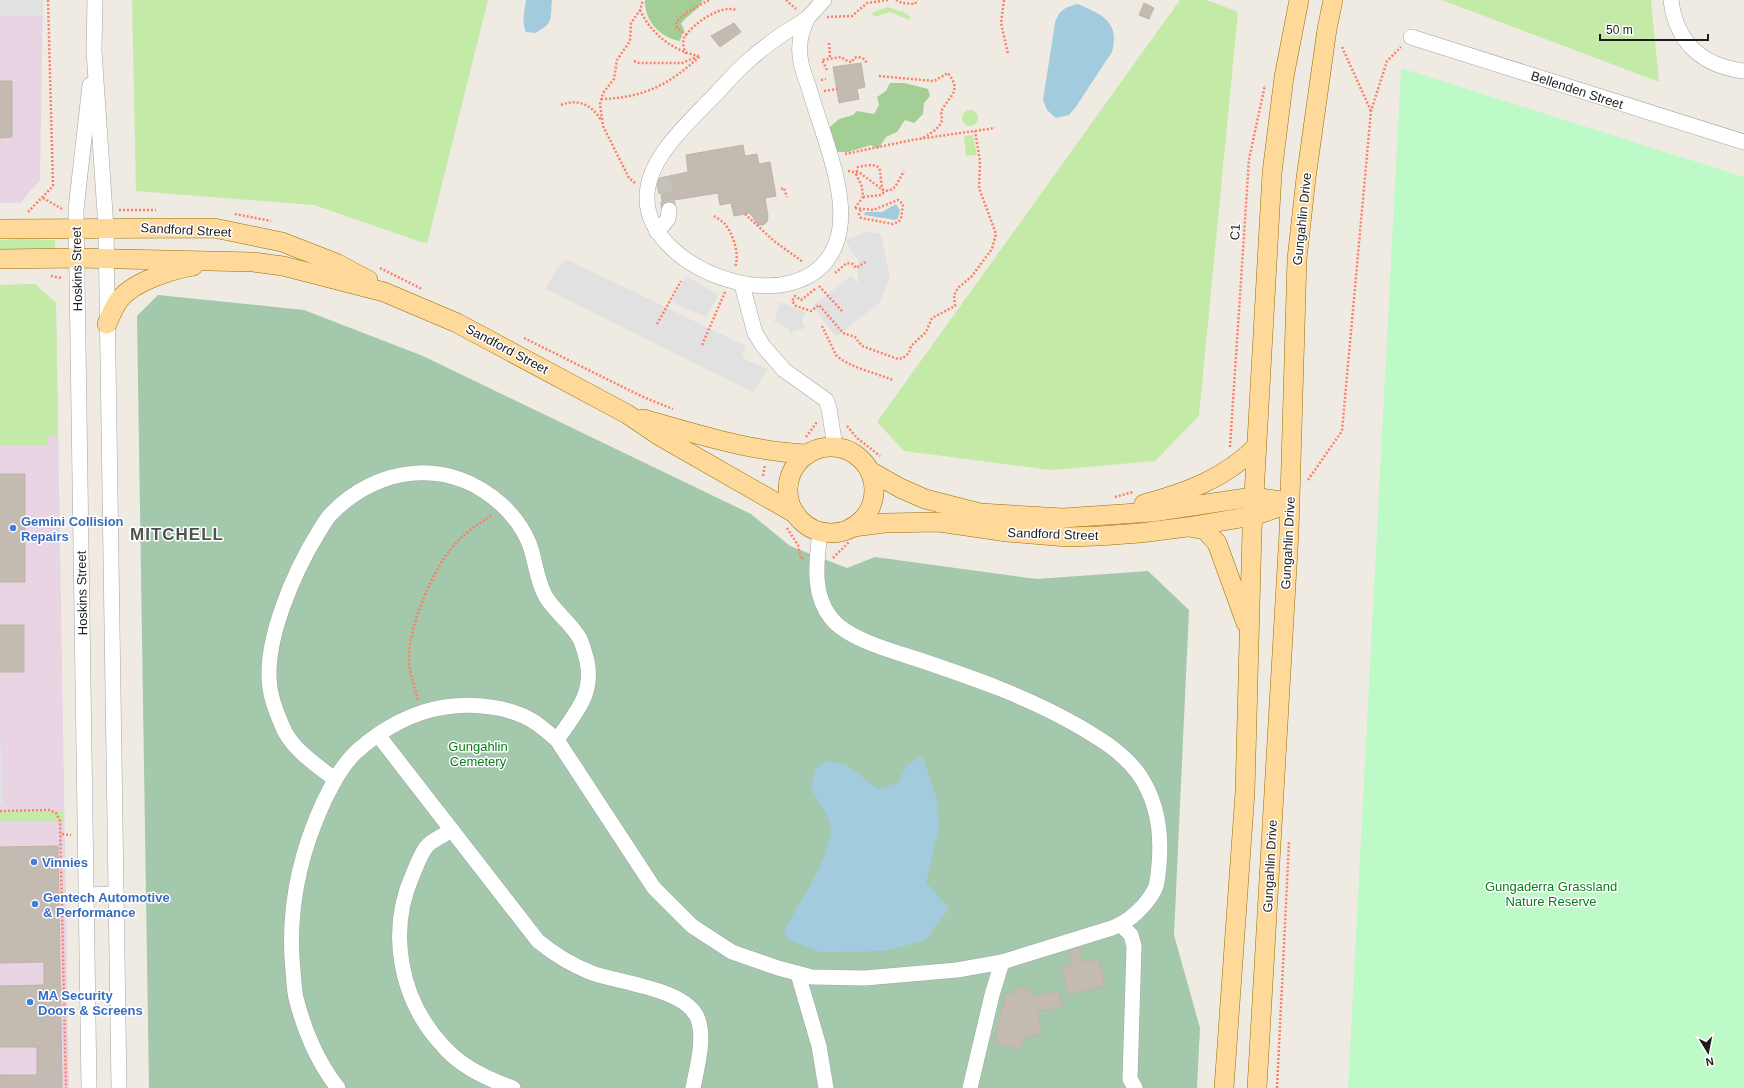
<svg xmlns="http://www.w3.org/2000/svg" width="1744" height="1088" font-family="Helvetica,sans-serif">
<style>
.industrial{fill:#e8d4e3}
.grass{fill:#c3eaa7}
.forest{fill:#a3cf96}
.cemetery{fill:#a3c8ab}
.park{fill:#befac7}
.parking{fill:#e1e1e1}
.water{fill:#a2ccde}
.building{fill:#c3bab2;stroke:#c1b3a5}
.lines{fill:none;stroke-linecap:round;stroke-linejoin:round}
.minor-tunnel{stroke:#c5c2bb;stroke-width:15;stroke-dasharray:15 8;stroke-linecap:butt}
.minor-casing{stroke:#a4a4a4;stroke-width:16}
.major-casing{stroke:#966f00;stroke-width:20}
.path{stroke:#fd8066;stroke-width:2.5;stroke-dasharray:2 2;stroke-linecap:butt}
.minor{stroke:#fff;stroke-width:15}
.major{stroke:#fed999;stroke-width:19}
.shop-dot{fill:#3f7fe0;stroke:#fff;stroke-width:1.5}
.labels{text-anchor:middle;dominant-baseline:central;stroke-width:3;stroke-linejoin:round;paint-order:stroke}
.street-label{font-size:13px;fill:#1d1d1d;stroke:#fff}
.shop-label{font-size:13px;font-weight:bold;fill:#366cbe;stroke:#fff;text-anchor:start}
.park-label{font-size:13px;fill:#097d1b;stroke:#fff}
.district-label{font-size:17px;font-weight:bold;letter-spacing:1px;fill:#505050;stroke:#fff}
</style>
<rect width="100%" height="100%" fill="#efebe3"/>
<g class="industrial">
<path d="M0 0H43L40 180 20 203H0Z"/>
<path d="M35 284 56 303 69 1088H0V285Z"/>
</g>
<g class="grass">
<path d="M132 0H488L427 244 314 205 136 191Z"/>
<path d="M1180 0H1207L1238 12 1199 416 1155 461 1051 470 904 451 877 422Z"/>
<path d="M1442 0H1651L1659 82Z"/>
<path d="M887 7 904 12 911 17 909 20 890 12 874 17 872 13Z"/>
<circle cx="970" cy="118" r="8"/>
<path d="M973 135 977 155 966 156 964 136Z"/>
<path d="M16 239 55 240V249L0 251V240Z"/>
<path d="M35 284 56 303 58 436H48V446H0V285Z"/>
<rect x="0" y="812" width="63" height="10"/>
</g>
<g class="forest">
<path d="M645 0H703C697 12 688 14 681 24L684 29 680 41C661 38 644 21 645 0Z"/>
<path d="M890 83H904L928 89 930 96 924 103 923 114 914 123 905 120 897 132 886 137 878 149 871 145 848 152H835V142L829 135V128L839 119 853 115 857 111 874 114 879 105 877 97 886 91Z"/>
</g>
<path class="cemetery" d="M158 295 304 310 423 356 751 514 790 546 847 568 875 557 1037 579 1148 571 1189 610 1174 935 1200 1028 1197 1088H149L137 316Z"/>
<path class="park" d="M1401 68 1744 177V1088H1348Z"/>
<g class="parking">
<rect x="0" y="0" width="43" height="16"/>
<path d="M865 232 881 234 890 278 880 302 836 337 812 306 851 276 858 283V260L845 240Z"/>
<path d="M566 259 746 346 742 354 744 359 768 369 753 392 546 289 557 268Z"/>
<path d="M686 276 718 295 706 317 672 302Z"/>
<path d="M780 302 805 312 802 321 805 328 790 333 788 328 774 322Z"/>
<path d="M0 721 3 805H0Z"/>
</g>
<g class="water">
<path d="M526 0H552C550 20 554 23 535 33L526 32C521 22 525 10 526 0Z"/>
<path d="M1078 4C1103 15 1120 22 1112 52L1075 108 1069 115 1056 118 1047 110 1043 100 1055 23C1059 10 1065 7 1078 4Z"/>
<path d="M896 204 900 210 898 219 895 220 864 215 865 212H882Z"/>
<path d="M922 755 937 799 939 827 926 882 949 909 925 940 886 951 820 952 787 939 784 931C797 905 836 852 830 822 829 818 814 794 811 788L815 770 827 761 846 765 878 789 898 783 907 765Z"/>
</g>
<g class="building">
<path d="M1144 3 1154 8 1149 19 1139 15Z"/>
<path d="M734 23 741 32 720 47 711 36Z"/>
<path d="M861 63 865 87 857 89 859 99 839 103 833 67Z"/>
<path d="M0 81H12V137L0 138Z"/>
<path d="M743 145 745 156 757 154 759 164 770 162 776 196 765 198 768 216 767 222 763 225H758L750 213 734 216 731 203 720 205 718 193 662 202 660 178 688 172 686 155Z"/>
<rect x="0" y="474" width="25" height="108"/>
<rect x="0" y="625" width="24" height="47"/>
<path d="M58 846 62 1088H0V1075H37V1047H0V986L44 985V962L0 963V847Z"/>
<path d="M1080 948 1082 962 1099 959 1105 986 1068 994 1062 967 1072 964 1069 951Z"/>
<path d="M1016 987 1033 991 1034 996 1059 991 1063 1007 1037 1012 1041 1034 1023 1038 1020 1049 994 1043 1006 993 1014 995Z"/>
</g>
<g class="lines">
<path class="minor-tunnel" d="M663 178 669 210"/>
<defs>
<g id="minor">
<path d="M95 0 94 51 106 228 119 1088"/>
<path d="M1671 0C1676 42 1702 66 1744 71"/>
<path d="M807 19C804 27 800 35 800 44 798 59 804 74 809 88 821 132 854 202 835 246 801 326 648 272 647 199 646 160 686 125 711 99 723 87 734 73 748 61 757 53 767 45 777 38 786 31 797 26 806 19 812 14 818 6 824 0"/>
<path d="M1411 37 1744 142"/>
<path d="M657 232 668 219 669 210"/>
<path d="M742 285 755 333 763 346 784 370 826 400 829 408 835 447"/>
<path d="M820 531C817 560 811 593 831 618 847 639 892 651 917 659 973 678 1029 697 1080 727 1102 740 1122 752 1138 773 1157 800 1162 833 1159 865 1158 873 1158 882 1155 889 1146 906 1129 922 1112 928L1002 962 992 995 970 1088"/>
<path d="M378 735 538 941C555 955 572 965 592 973 620 983 687 989 698 1019 705 1040 697 1067 693 1088"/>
<path d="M334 779C317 765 296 752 285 732 279 719 272 703 270 688 263 642 294 572 318 533 322 527 326 519 331 514 378 465 450 457 502 505 513 515 523 529 529 543 536 561 536 580 546 597 556 613 571 623 580 639 583 645 585 654 587 661 594 695 575 713 557 740"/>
<path d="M452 830C444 835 434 839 428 845 421 852 417 865 413 874 387 932 400 1000 443 1046 461 1067 487 1079 513 1088"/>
<path d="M86 895 116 894"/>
<path d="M1121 925 1131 935 1134 946 1130 1079 1135 1088"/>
<path d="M798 974 819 1046 826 1088"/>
<path d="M89 1088 76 209 90 85"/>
<path d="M338 1088C318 1063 304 1029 296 998 294 989 294 980 293 971 287 911 299 855 324 801 333 783 342 765 357 751 382 729 413 712 445 707 473 703 511 706 536 723 543 728 550 734 557 740L654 888 692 926 732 952 778 968 812 977 865 978 957 970 1002 962"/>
</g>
<g id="major">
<path d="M0 229 214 228 282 242 336 263 368 280"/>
<path d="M0 259 77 258 253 262 283 266 384 292 457 323 627 414 658 435 796 514"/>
<path d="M107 324C111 315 114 306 120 299 133 282 173 269 193 266"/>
<path d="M643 419C697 434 751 452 808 454"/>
<circle cx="831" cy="490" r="43"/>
<path d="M870 471 900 488 925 499 980 513 1063 518 1152 512 1253 497 1289 502"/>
<path d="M1144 504C1187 492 1224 479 1256 447"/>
<path d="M853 527 885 523 939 522 1007 532 1067 537 1099 536 1140 533 1187 527 1253 516 1289 504"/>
<path d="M1189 527 1205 530 1217 543 1246 623"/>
<path d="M1224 1088 1245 792 1252 531 1272 173 1284 77 1299 0"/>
<path d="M1257 1088 1289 532 1297 259 1306 178 1327 29 1333 0"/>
</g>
</defs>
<use href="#minor" class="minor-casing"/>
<use href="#major" class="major-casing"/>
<g class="path">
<path d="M786 0 796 9"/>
<path d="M896 0 902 3 915 4 917 0"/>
<path d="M1004 0 1001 23 1008 54"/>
<path d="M640 10C651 34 673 51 699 56"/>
<path d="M827 17 852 16 867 3 888 0"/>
<path d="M687 35 677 28 676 22 686 13 709 0"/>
<path d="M829 43 830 58"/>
<path d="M1342 47 1371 111"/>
<path d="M686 54C684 49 682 43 684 38 692 24 721 4 736 10"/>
<path d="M634 61 639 63H682L697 57"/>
<path d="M827 70 822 60 841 57 849 62H852L854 58C860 56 865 58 867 64"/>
<path d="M879 76 934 81 948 73C961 90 952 94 943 108 940 113 942 116 942 120 940 129 928 135 921 139"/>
<path d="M821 80 826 79"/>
<path d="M824 91 837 89"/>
<path d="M601 99C643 98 669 85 700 56"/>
<path d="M561 105C578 98 592 105 601 120"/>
<path d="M845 154 912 140 995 128"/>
<path d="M848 171 860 173 883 190 889 191 895 187 904 171"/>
<path d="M635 183 629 178 603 126 600 104 603 93 614 79 617 60 630 41 631 23 640 10 643 0"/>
<path d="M781 189 784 188 787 197"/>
<path d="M863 197 881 195 886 191"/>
<path d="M43 198 62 209"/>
<path d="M855 208 873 210 898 200 903 204 901 219 898 222 893 224 861 218 859 214 861 209"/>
<path d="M855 208 863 197 862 187 856 174 858 167C888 160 877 173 883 190"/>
<path d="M119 210H156"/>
<path d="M28 212 53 186 48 0"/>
<path d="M235 214 271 221"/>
<path d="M745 214 774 241 803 262"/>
<path d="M714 216C717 218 722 221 725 224 733 234 740 254 735 267"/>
<path d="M380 268 422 289"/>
<path d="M835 273 847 263 853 264 856 268 867 261"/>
<path d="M51 276 61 278V276"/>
<path d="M819 286 842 311"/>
<path d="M815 289 801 300 795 296 792 301 796 306 811 311 819 305 843 333 855 337 862 346 898 359 903 358 909 353 911 346 926 332 932 318 955 306 954 295 958 288 972 276 992 249 996 234 979 188 980 161 975 131"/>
<path d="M657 324 681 281"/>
<path d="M822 326 836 355C848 367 876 373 893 380"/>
<path d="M524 338 641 396 673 409"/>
<path d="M702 345 725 292"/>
<path d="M847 426 857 438 880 456"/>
<path d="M806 437 817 422"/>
<path d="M1230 447 1249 159 1265 85"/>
<path d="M763 476 765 465"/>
<path d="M1308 480 1342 431 1371 111 1387 61 1401 47"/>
<path d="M1115 497 1133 492"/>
<path d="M787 528 798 545 801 559 804 558"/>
<path d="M833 558 849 542"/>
<path d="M418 700C414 685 408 670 409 655 410 625 431 574 450 550 461 535 477 525 492 515"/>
<path d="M0 811 49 810 56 813 60 821 66 1088"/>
<path d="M62 834 71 835"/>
<path d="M1277 1088 1289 842"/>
</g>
<use href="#minor" class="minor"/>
<use href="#major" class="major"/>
</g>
<g class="shop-dot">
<circle cx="13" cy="528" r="4"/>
<circle cx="34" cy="862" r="4"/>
<circle cx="35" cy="904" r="4"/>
<circle cx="30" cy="1002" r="4"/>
</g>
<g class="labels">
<g class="street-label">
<text transform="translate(1577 90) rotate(18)">Bellenden Street</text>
<text transform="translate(1302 219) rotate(-84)">Gungahlin Drive</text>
<text transform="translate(186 230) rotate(3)">Sandford Street</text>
<text transform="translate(1235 232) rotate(-86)">C1</text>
<text transform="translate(77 269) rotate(-91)">Hoskins Street</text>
<text transform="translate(507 349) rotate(28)">Sandford Street</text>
<text transform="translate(1053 534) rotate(2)">Sandford Street</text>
<text transform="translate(1288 543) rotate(-87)">Gungahlin Drive</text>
<text transform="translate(82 593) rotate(-91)">Hoskins Street</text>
<text transform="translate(1270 866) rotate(-87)">Gungahlin Drive</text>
</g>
<g class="shop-label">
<text x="21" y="521">Gemini Collision<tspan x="21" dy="15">Repairs</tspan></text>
<text x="42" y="862">Vinnies</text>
<text x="43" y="897">Gentech Automotive<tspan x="43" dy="15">&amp; Performance</tspan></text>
<text x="38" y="995">MA Security<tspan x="38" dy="15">Doors &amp; Screens</tspan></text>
</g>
<g class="park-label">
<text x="478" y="746">Gungahlin<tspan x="478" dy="15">Cemetery</tspan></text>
<text x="1551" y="886">Gungaderra Grassland<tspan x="1551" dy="15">Nature Reserve</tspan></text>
</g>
<g class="district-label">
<text x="177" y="534">MITCHELL</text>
</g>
</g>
<g transform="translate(1708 1052) rotate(170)" stroke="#ffffff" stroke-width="3" paint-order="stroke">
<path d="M0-3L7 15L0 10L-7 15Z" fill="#1d1d1d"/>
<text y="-6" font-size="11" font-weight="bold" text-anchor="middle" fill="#1d1d1d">N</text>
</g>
<path d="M1600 34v6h108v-6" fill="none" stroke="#1d1d1d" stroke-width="2"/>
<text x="1606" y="34" font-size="12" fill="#1d1d1d" stroke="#ffffff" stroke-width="3" paint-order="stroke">50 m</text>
</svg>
